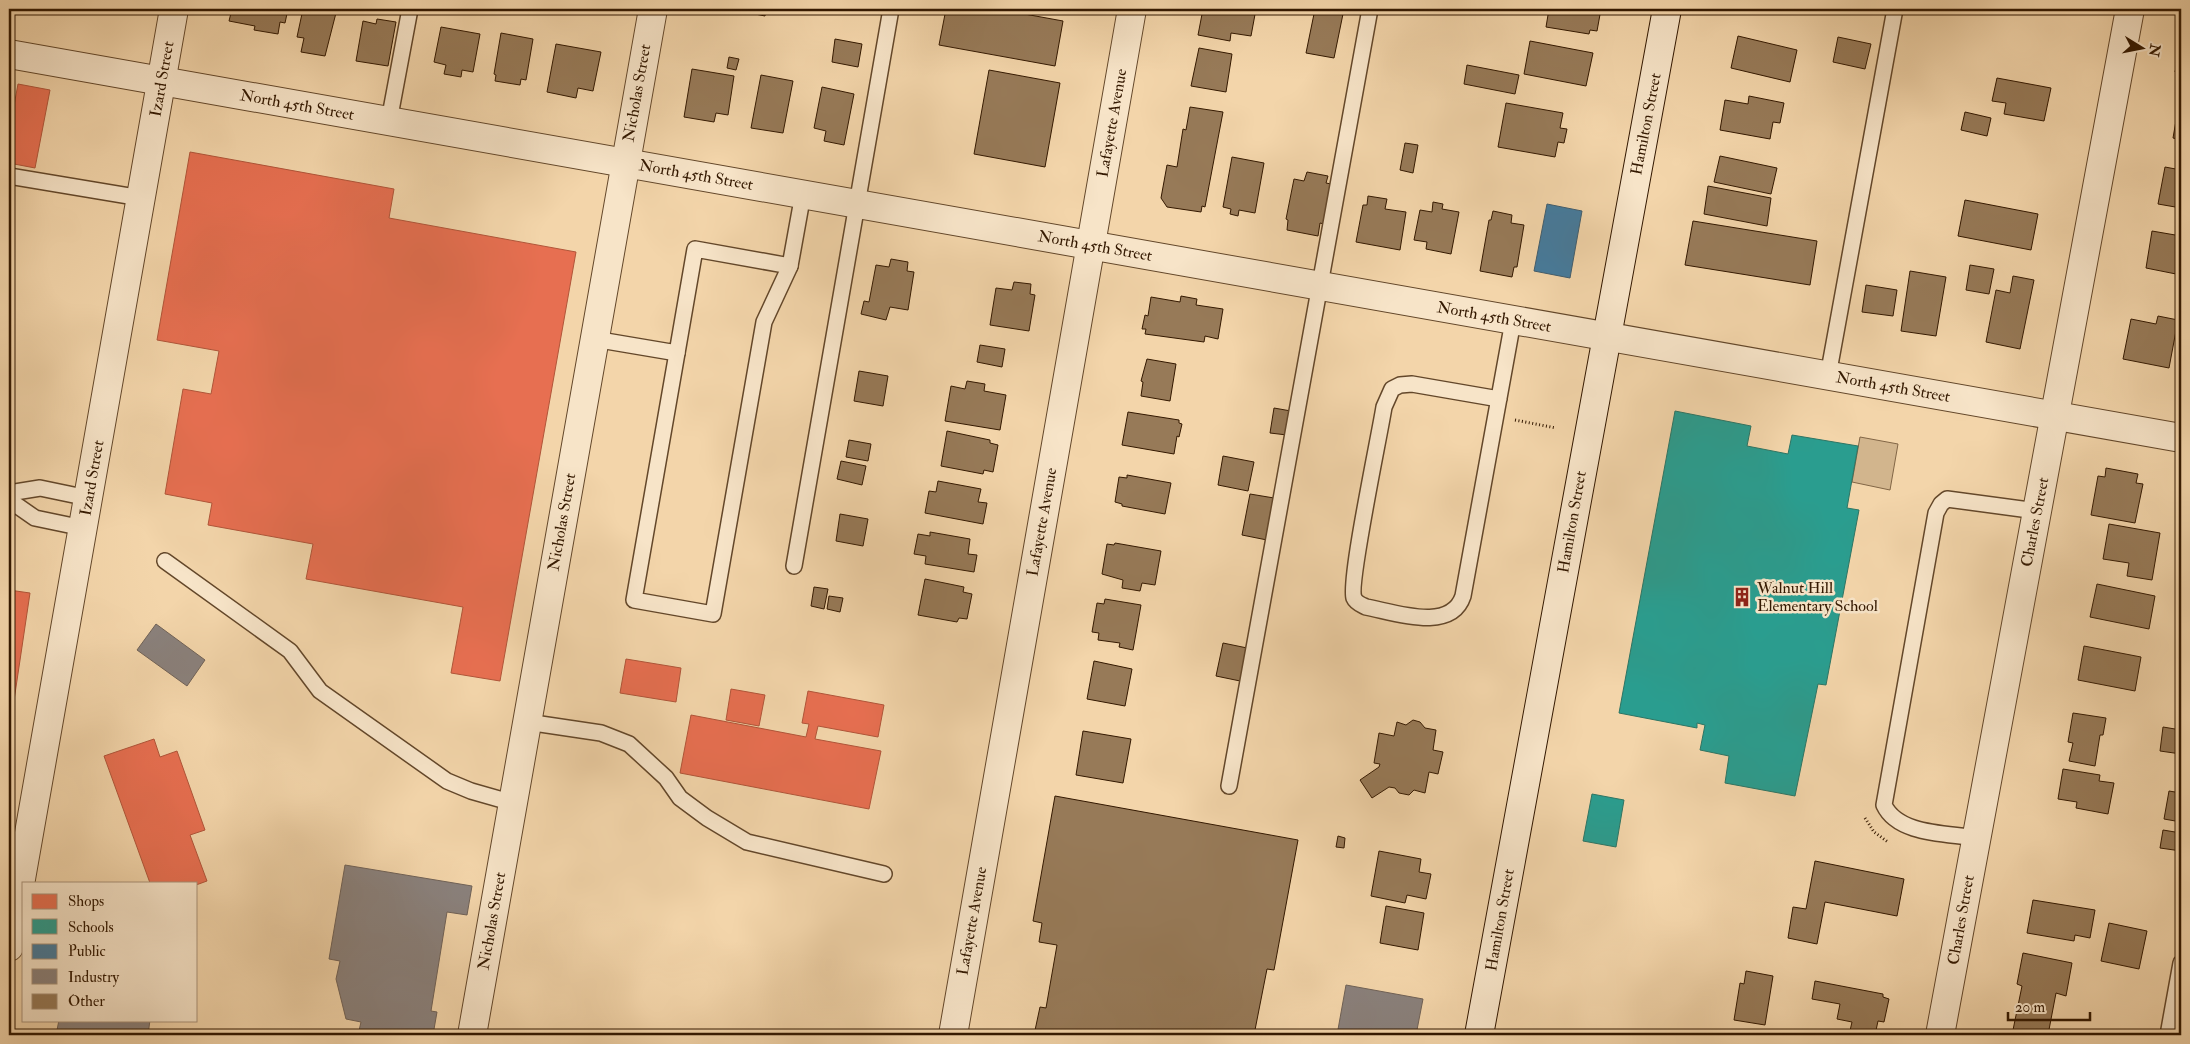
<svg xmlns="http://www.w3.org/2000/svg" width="2190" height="1044" font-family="'IM FELL Double Pica',serif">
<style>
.green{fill:#d2b58d;stroke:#826646}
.shops{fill:#e76f51;stroke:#b15539}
.schools{fill:#2a9d8f;stroke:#2d7564}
.public{fill:#457b9d;stroke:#405d6e}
.industry{fill:#8a817c;stroke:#706257}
.building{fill:#977a58;stroke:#331800}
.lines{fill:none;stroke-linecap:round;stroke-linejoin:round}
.lane-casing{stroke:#63472a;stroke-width:18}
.street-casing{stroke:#63472a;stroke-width:30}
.secondary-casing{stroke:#331800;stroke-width:30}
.path{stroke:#331800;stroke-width:3;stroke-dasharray:1 2.5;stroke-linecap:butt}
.lane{stroke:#f7e4c8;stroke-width:15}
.street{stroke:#f7e4c8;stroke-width:28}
.secondary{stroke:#f7e4c8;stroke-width:28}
.labels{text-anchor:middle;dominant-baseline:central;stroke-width:5;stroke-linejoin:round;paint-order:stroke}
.street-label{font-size:16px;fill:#331800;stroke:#f7e4c8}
.poi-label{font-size:16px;fill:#331800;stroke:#f7e4c8;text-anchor:start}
</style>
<rect width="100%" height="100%" fill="#f3d5aa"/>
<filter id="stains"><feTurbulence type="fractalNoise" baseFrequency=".004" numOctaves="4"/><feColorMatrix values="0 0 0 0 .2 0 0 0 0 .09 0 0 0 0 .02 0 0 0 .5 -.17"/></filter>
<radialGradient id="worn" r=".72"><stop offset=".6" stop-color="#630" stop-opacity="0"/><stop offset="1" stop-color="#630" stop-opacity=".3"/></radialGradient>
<path class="green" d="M1860 437 1898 444 1890 490 1852 482Z"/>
<g class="shops">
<path d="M18 84 50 90 35 168 9 163V133Z"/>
<path d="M190 152 394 189 389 218 576 252 500 681 451 673 463 607 306 579 313 544 208 525 212 503 165 494 183 389 211 394 219 351 157 340Z"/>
<path d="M9 590 30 593 9 734Z"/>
<path d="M626 659 681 668 676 702 620 693Z"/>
<path d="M731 689 765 695 759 726 726 720Z"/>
<path d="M808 691 884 705 878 737 818 726 815 739 881 751 869 809 680 773 691 715 806 737 809 724 802 723Z"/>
<path d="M154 739 160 757 177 751 205 830 190 835 207 881 196 885V883H150L104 756Z"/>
</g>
<g class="schools">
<path d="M1675 411 1751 426 1747 446 1788 454 1792 435 1858 446 1847 508 1859 510 1826 685 1818 684 1795 796 1725 783 1729 756 1700 750 1705 725 1697 723V728L1619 713Z"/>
<path d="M1592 794 1624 800 1616 847 1583 841Z"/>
</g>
<path class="public" d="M1547 204 1582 211 1570 278 1534 271Z"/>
<g class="industry">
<path d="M156 624 205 660 187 686 137 650Z"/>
<path d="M345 865 472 886 467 915 447 912 431 1011 437 1012 433 1035H358L361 1022 346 1019 336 979 340 961 329 959Z"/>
<path d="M1346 985 1423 999 1416 1035H1337Z"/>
<path d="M59 1020H150L148 1035H56Z"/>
</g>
<g class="building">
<path d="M232 9H288L285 23 280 22 278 34 254 30 255 26 229 21Z"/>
<path d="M303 9H337L325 56 301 52 304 38 297 37Z"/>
<path d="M496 9H516L515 13Z"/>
<path d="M742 9H766L765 16 745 12 746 9Z"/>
<path d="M946 9H997L1063 21 1055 66 939 45Z"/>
<path d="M1203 9H1256L1251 36 1231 33 1230 41 1198 35Z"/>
<path d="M1315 9H1344L1334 58 1306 53Z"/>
<path d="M1549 9H1601L1597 31 1590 30 1589 34 1546 27Z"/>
<path d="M377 19 396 22 388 66 356 61 363 21 376 24Z"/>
<path d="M441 27 480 34 473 72 462 70 461 77 444 74 446 65 434 62Z"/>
<path d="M501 33 533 39 526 80 521 79 520 85 495 81 496 75 494 74Z"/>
<path d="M1738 36 1797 50 1790 82 1731 68Z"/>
<path d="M1838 37 1871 44 1865 69 1833 62Z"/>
<path d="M835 39 862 44 858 67 832 62Z"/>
<path d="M1530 41 1593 53 1586 86 1524 74Z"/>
<path d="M556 44 601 52 593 91 578 88 576 98 547 92Z"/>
<path d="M2180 47 2181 48V74L2175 72Z"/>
<path d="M1199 48 1232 54 1226 92 1191 86Z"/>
<path d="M729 57 739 59 736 70 727 68Z"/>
<path d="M1467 65 1519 75 1515 94 1464 84Z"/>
<path d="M692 69 734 76 728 115 716 113 714 122 684 117Z"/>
<path d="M989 70 1060 83 1045 167 974 154Z"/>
<path d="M761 75 793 81 783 133 751 128Z"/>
<path d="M1997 78 2051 88 2044 121 2004 114 2006 103 1992 101Z"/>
<path d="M822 87 854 94 844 145 824 141 826 131 814 128Z"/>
<path d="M1749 96 1784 103 1780 123 1773 122 1770 139 1720 130 1725 100 1748 104Z"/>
<path d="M1506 103 1563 113 1560 128 1567 129 1564 143 1558 142 1555 157 1498 147Z"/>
<path d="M1190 107 1223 112 1205 207 1202 206 1201 212 1167 207 1161 198 1167 165 1177 167 1183 129 1186 130Z"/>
<path d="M2178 109 2181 110V140L2173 138Z"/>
<path d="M1965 112 1991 118 1987 136 1961 130Z"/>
<path d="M1405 143 1418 145 1413 173 1400 170Z"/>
<path d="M1720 156 1777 168 1771 194 1714 182Z"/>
<path d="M1232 157 1264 163 1255 213 1239 210 1238 216 1230 214 1231 209 1223 207Z"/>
<path d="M2165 167 2181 170V208L2158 204Z"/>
<path d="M1307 172 1328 176 1326 183 1331 184 1324 224 1320 223 1318 236 1287 230 1288 220 1286 219 1294 179 1304 181Z"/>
<path d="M1708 186 1771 198 1767 226 1704 214Z"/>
<path d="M1368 196 1387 199 1385 209 1406 212 1400 250 1356 242 1363 205H1367Z"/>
<path d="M1965 200 2038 214 2031 250 1958 236Z"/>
<path d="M1433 202 1443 204 1442 209 1459 212 1451 254 1426 249 1427 242 1414 240 1420 210 1432 212Z"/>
<path d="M1493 211 1512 215 1511 223 1524 225 1517 267H1514L1512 277 1480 271 1489 220H1491Z"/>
<path d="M1693 221 1817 241 1810 285 1685 265Z"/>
<path d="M2152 231 2181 236V275L2146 268Z"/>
<path d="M891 259 908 262 907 271 914 272 908 310 890 307 886 320 861 314 864 301 869 302 876 265 889 267Z"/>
<path d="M1970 265 1994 269 1989 294 1966 290Z"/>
<path d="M1910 271 1946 277 1936 336 1901 331Z"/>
<path d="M2013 276 2034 280 2020 349 1986 342 1996 290 2010 293Z"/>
<path d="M1014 282 1031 284 1030 294 1035 295 1029 331 990 325 996 288 1012 290Z"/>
<path d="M1866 285 1897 290 1893 316 1862 312Z"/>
<path d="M1181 296 1197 299 1196 305 1223 309 1218 339 1205 336 1204 342 1145 334 1146 329H1142L1145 315 1148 316 1151 297 1180 302Z"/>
<path d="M2158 316 2178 320 2169 368 2123 359 2131 319 2156 324Z"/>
<path d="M980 345 1005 349 1002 367 977 362Z"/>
<path d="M1147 359 1176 364 1170 401 1141 396 1143 382 1141 381Z"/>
<path d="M859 371 888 376 883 406 854 401Z"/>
<path d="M967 381 985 384 984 391 1006 395 1000 430 945 421 951 386 965 389Z"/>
<path d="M1274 408 1291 411 1287 435 1270 433Z"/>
<path d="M1128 412 1179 420V423L1182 424 1179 437 1177 436 1174 454 1122 445Z"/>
<path d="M947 431 990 440V443L998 445 993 472 984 470 983 474 941 466Z"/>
<path d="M849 440 871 444 868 461 846 457Z"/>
<path d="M1223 456 1254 462 1248 491 1218 485Z"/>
<path d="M841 461 866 466 862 485 837 479Z"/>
<path d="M2106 468 2138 474 2136 483 2143 484 2135 523 2091 515 2098 476 2105 477Z"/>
<path d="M1127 475 1171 483 1165 514 1122 506V504L1115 502 1119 477 1127 478Z"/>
<path d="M938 481 981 489 978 502 987 503 983 524 925 513 929 491 936 492Z"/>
<path d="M1250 494 1280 499 1272 541 1242 535Z"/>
<path d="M840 514 868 519 863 546 836 541Z"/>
<path d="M2109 524 2160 533 2152 580 2127 576 2129 563 2103 559Z"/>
<path d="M930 532 970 539 968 554 977 555 974 572 925 564 926 556 914 554 918 534 930 536Z"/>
<path d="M1115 543 1161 551 1155 585 1142 583 1140 591 1122 588 1123 580 1102 574 1107 544 1114 545Z"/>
<path d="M925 579 964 587 963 592 972 594 967 619 959 618 957 622 918 615Z"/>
<path d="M2097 584 2155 596 2149 629 2090 617Z"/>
<path d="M814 587 828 589 824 609 811 606Z"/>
<path d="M829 596 843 598 840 612 827 609Z"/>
<path d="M1105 599 1141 605 1133 650 1119 647 1120 643 1098 640 1099 633 1092 632 1097 603 1104 604Z"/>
<path d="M1223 643 1252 649 1245 682 1216 676Z"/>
<path d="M2084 646 2141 657 2135 691 2078 680Z"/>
<path d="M1094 661 1132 669 1125 706 1087 699Z"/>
<path d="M2073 713 2106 718 2103 735H2100L2095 766 2069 761 2073 743 2068 742Z"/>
<path d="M1413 720 1420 722 1425 728 1436 730 1433 750 1443 752 1438 774 1429 772 1425 793 1414 790 1409 795 1399 793 1395 788 1389 787 1372 798 1360 780 1379 767 1380 764 1374 763 1379 733 1394 736 1397 722 1406 725Z"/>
<path d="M2163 727 2181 730V754L2160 751Z"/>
<path d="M1083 731 1131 739 1123 783 1076 775Z"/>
<path d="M2063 769 2100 775 2099 781 2114 783 2108 814 2076 808 2077 802 2058 799Z"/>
<path d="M2169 791 2181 793V822L2164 819Z"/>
<path d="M1055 796 1298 840 1274 970 1267 969 1254 1035H1034L1040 1007 1046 1008 1057 945 1039 942 1042 923 1033 921Z"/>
<path d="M2163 830 2181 833V851L2160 848Z"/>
<path d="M1338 836 1345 838 1344 848 1336 847Z"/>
<path d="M1379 851 1421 859 1419 872 1431 874 1426 899 1407 895 1405 903 1371 896Z"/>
<path d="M1815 861 1904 879 1897 916 1825 902 1817 944 1788 938 1793 907 1806 909Z"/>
<path d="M2033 900 2095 910 2090 938 2075 935 2074 941 2027 933Z"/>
<path d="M1386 906 1424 913 1418 950 1380 943Z"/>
<path d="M2109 923 2147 931 2139 969 2101 961Z"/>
<path d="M2023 953 2072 963 2066 996 2056 993 2048 1035 2013 1030 2022 986 2017 984Z"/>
<path d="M1746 971 1773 976 1765 1025 1734 1020 1740 983 1744 984Z"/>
<path d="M1815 981 1883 994V997L1889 999 1884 1022 1878 1021 1875 1035H1849L1852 1022 1837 1019 1840 1004 1812 999Z"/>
</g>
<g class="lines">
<defs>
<g id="lane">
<path d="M389 121 410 9"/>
<path d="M9 176 141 198"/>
<path d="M594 339 677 353 695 249 790 266 803 194"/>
<path d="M677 353 634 600 713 614 764 322 790 266"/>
<path d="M1828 376 1895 9"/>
<path d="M1499 399 1412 384 1400 385 1392 389 1384 407C1380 433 1348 584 1354 598 1356 603 1362 605 1366 607 1394 612 1451 633 1463 596 1480 504 1496 412 1513 321"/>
<path d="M9 493 40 488 88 498"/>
<path d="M9 500 35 518 83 528"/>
<path d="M165 561 290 651 320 691 447 781 471 791 513 803"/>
<path d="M794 566 891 9"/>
<path d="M527 722 601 733 629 744 666 778 680 798 707 818 747 842 884 874"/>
<path d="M1229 786 1370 9"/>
<path d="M1976 838C1947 833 1898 835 1884 805L1936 513 1941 504 1947 499 2037 511"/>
<path d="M2168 1035 2181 963"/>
</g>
<g id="street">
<path d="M9 54 2181 438"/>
<path d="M9 947 174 9"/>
<path d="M472 1035 653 9"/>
<path d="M953 1035 1132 9"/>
<path d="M1940 1035 2130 9"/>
</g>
<path id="secondary" d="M1479 1035 1667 9"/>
</defs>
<use href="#lane" class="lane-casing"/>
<use href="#street" class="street-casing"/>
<use href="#secondary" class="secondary-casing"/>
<g class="path">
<path d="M1515 420 1556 428"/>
<path d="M1865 818 1874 832 1888 842"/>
</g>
<use href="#lane" class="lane"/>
<use href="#street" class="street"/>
<use href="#secondary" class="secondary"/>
</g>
<defs>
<symbol id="building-bare" viewBox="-9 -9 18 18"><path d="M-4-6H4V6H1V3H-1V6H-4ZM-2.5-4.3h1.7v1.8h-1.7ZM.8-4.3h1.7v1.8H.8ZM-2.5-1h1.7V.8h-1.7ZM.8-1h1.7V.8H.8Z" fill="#8f2418" stroke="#f7e4c8" stroke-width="2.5" paint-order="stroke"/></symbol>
</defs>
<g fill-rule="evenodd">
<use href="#building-bare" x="1728" y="583" width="28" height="28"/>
</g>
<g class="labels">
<g class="street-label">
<text transform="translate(162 79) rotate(-80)">Izard Street</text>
<text transform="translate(637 93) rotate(-80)">Nicholas Street</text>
<text transform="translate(297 105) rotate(10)">North 45th Street</text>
<text transform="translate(1112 123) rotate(-80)">Lafayette Avenue</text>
<text transform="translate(1646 124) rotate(-79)">Hamilton Street</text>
<text transform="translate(696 175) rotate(10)">North 45th Street</text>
<text transform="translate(1095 246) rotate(10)">North 45th Street</text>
<text transform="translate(1494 317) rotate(10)">North 45th Street</text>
<text transform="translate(1893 387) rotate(10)">North 45th Street</text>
<text transform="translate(92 478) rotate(-80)">Izard Street</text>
<text transform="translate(562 522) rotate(-80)">Nicholas Street</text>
<text transform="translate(1042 522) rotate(-80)">Lafayette Avenue</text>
<text transform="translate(1572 522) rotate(-80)">Hamilton Street</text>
<text transform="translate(2035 522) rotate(-79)">Charles Street</text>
<text transform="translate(1500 920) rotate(-80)">Hamilton Street</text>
<text transform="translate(1961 920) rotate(-80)">Charles Street</text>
<text transform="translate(492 921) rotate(-80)">Nicholas Street</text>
<text transform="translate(972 921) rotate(-80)">Lafayette Avenue</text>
</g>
<g class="poi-label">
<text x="1757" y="588">Walnut Hill<tspan x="1757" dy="18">Elementary School</tspan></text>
</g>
</g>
<rect width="2190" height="1044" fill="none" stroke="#f3d5aa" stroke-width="30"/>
<rect x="10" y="10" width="2170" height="1024" fill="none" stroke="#331800" stroke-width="2.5"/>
<rect x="15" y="15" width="2160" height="1014" fill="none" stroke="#331800"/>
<rect x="22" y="882" width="175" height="140" fill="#f7e4c8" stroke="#a99278"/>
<rect x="32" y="894" width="25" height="15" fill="#e76f51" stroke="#a99278"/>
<text x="68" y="906" font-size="15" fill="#331800">Shops</text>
<rect x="32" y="919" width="25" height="15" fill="#2a9d8f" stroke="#a99278"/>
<text x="68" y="932" font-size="15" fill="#331800">Schools</text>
<rect x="32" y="944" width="25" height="15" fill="#457b9d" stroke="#a99278"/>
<text x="68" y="956" font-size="15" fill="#331800">Public</text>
<rect x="32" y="969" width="25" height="15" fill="#8a817c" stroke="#a99278"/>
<text x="68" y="982" font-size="15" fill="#331800">Industry</text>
<rect x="32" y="994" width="25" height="15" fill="#977a58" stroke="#a99278"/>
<text x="68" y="1006" font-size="15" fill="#331800">Other</text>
<g transform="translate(2142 48) rotate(100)" stroke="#f7e4c8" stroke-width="4" paint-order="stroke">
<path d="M0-4L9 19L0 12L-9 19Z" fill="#331800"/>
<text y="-8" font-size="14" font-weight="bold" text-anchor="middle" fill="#331800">N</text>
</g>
<path d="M2008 1012v8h82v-8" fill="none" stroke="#331800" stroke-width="2.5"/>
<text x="2015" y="1012" font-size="15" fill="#331800" stroke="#f7e4c8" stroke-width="4" paint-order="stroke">20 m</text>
<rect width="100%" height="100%" filter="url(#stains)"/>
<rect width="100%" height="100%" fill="url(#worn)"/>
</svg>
